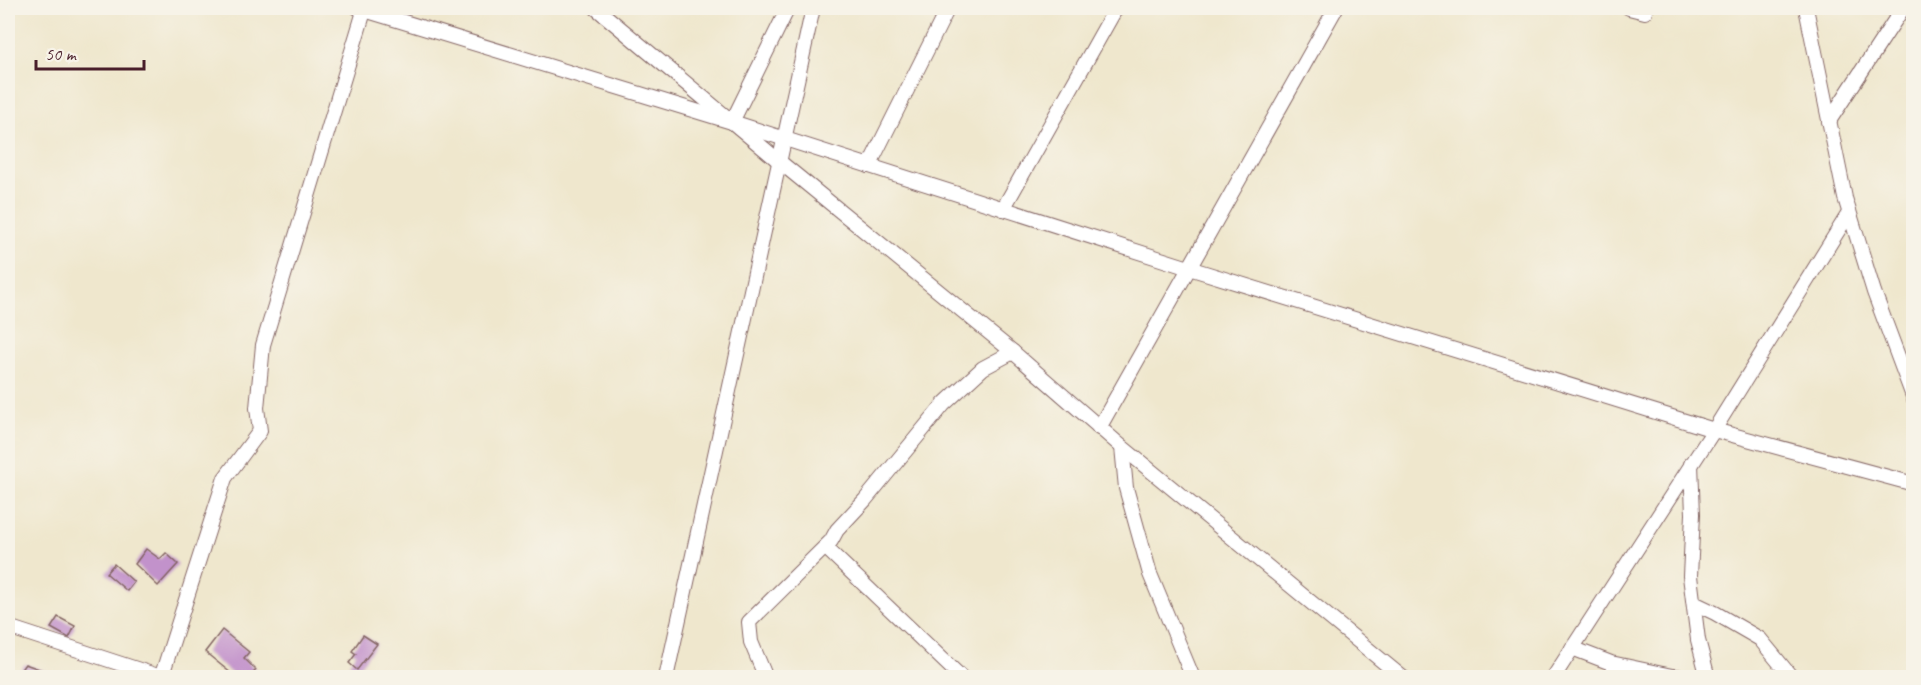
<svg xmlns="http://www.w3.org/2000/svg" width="1921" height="685" font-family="Caveat,sans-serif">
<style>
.building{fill:#c292cb}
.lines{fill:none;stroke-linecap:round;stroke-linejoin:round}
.minor-casing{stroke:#846564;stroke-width:16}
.minor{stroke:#fff;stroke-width:14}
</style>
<rect width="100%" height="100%" fill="#f7f3e8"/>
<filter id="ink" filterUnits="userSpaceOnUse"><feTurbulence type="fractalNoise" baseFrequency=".0167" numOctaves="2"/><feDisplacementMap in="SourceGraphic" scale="12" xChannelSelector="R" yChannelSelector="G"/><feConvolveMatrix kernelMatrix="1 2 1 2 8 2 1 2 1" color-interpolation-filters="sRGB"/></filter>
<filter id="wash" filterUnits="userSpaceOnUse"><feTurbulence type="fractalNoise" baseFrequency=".008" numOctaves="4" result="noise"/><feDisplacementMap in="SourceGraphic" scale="24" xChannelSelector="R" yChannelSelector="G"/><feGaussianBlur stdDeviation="1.35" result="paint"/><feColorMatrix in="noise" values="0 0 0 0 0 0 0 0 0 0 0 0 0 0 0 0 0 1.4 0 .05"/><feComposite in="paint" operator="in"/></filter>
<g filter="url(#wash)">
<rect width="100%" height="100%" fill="#efe7cd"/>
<g id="blocks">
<g class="building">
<path d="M146 549 160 559 166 553 178 564 158 586 135 564Z"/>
<path d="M114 564 134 582 127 591 106 573Z"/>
<path d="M58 617 75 626 69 638 51 628Z"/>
<path d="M222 630 249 652 244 658 256 670 249 678H237L205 652Z"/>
<path d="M363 635 377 644 357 670 349 663 356 654 352 651Z"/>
<path d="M25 664 59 676 58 678H15Z"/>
</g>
</g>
</g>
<g filter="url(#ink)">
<use href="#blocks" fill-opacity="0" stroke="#846564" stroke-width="1.5"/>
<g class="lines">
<defs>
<g id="minor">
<path d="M358 8 732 122 1189 268 1714 430 1914 484"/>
<path d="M596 8 780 162 1013 352 1122 447 1403 678"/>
<path d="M1629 8 1645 12"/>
<path d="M1806 8 1845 198 1874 292 1914 399"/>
<path d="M1829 121 1903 8"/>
<path d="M732 122 788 8"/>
<path d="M869 166 948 8"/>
<path d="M1003 209 1116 8"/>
<path d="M1099 428 1336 8"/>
<path d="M1122 447 1126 488 1150 574 1193 678"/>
<path d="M1691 464 1693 514 1690 576 1698 640 1708 678"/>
<path d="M825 547 962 678"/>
<path d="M1694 603 1715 613 1760 639 1792 678"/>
<path d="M8 627 164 678"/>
<path d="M1572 648 1611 663 1672 676 1690 678"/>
<path d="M161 678 225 478 260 431 257 408 263 345 365 8"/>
<path d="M666 678 813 8"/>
<path d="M766 678 751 642 749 622 831 541 837 530 865 500 944 404 983 368 1013 352"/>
<path d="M1553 678 1714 430 1849 213"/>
</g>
</defs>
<use href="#minor" class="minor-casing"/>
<use href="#minor" class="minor"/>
</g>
</g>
<rect width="1921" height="685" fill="none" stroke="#f7f3e8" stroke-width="30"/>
<path d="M36 60v9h108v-9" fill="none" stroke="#4a1f2b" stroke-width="3"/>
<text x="45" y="60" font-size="18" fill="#4a1f2b" stroke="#f7f3e8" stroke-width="4.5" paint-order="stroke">50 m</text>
</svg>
